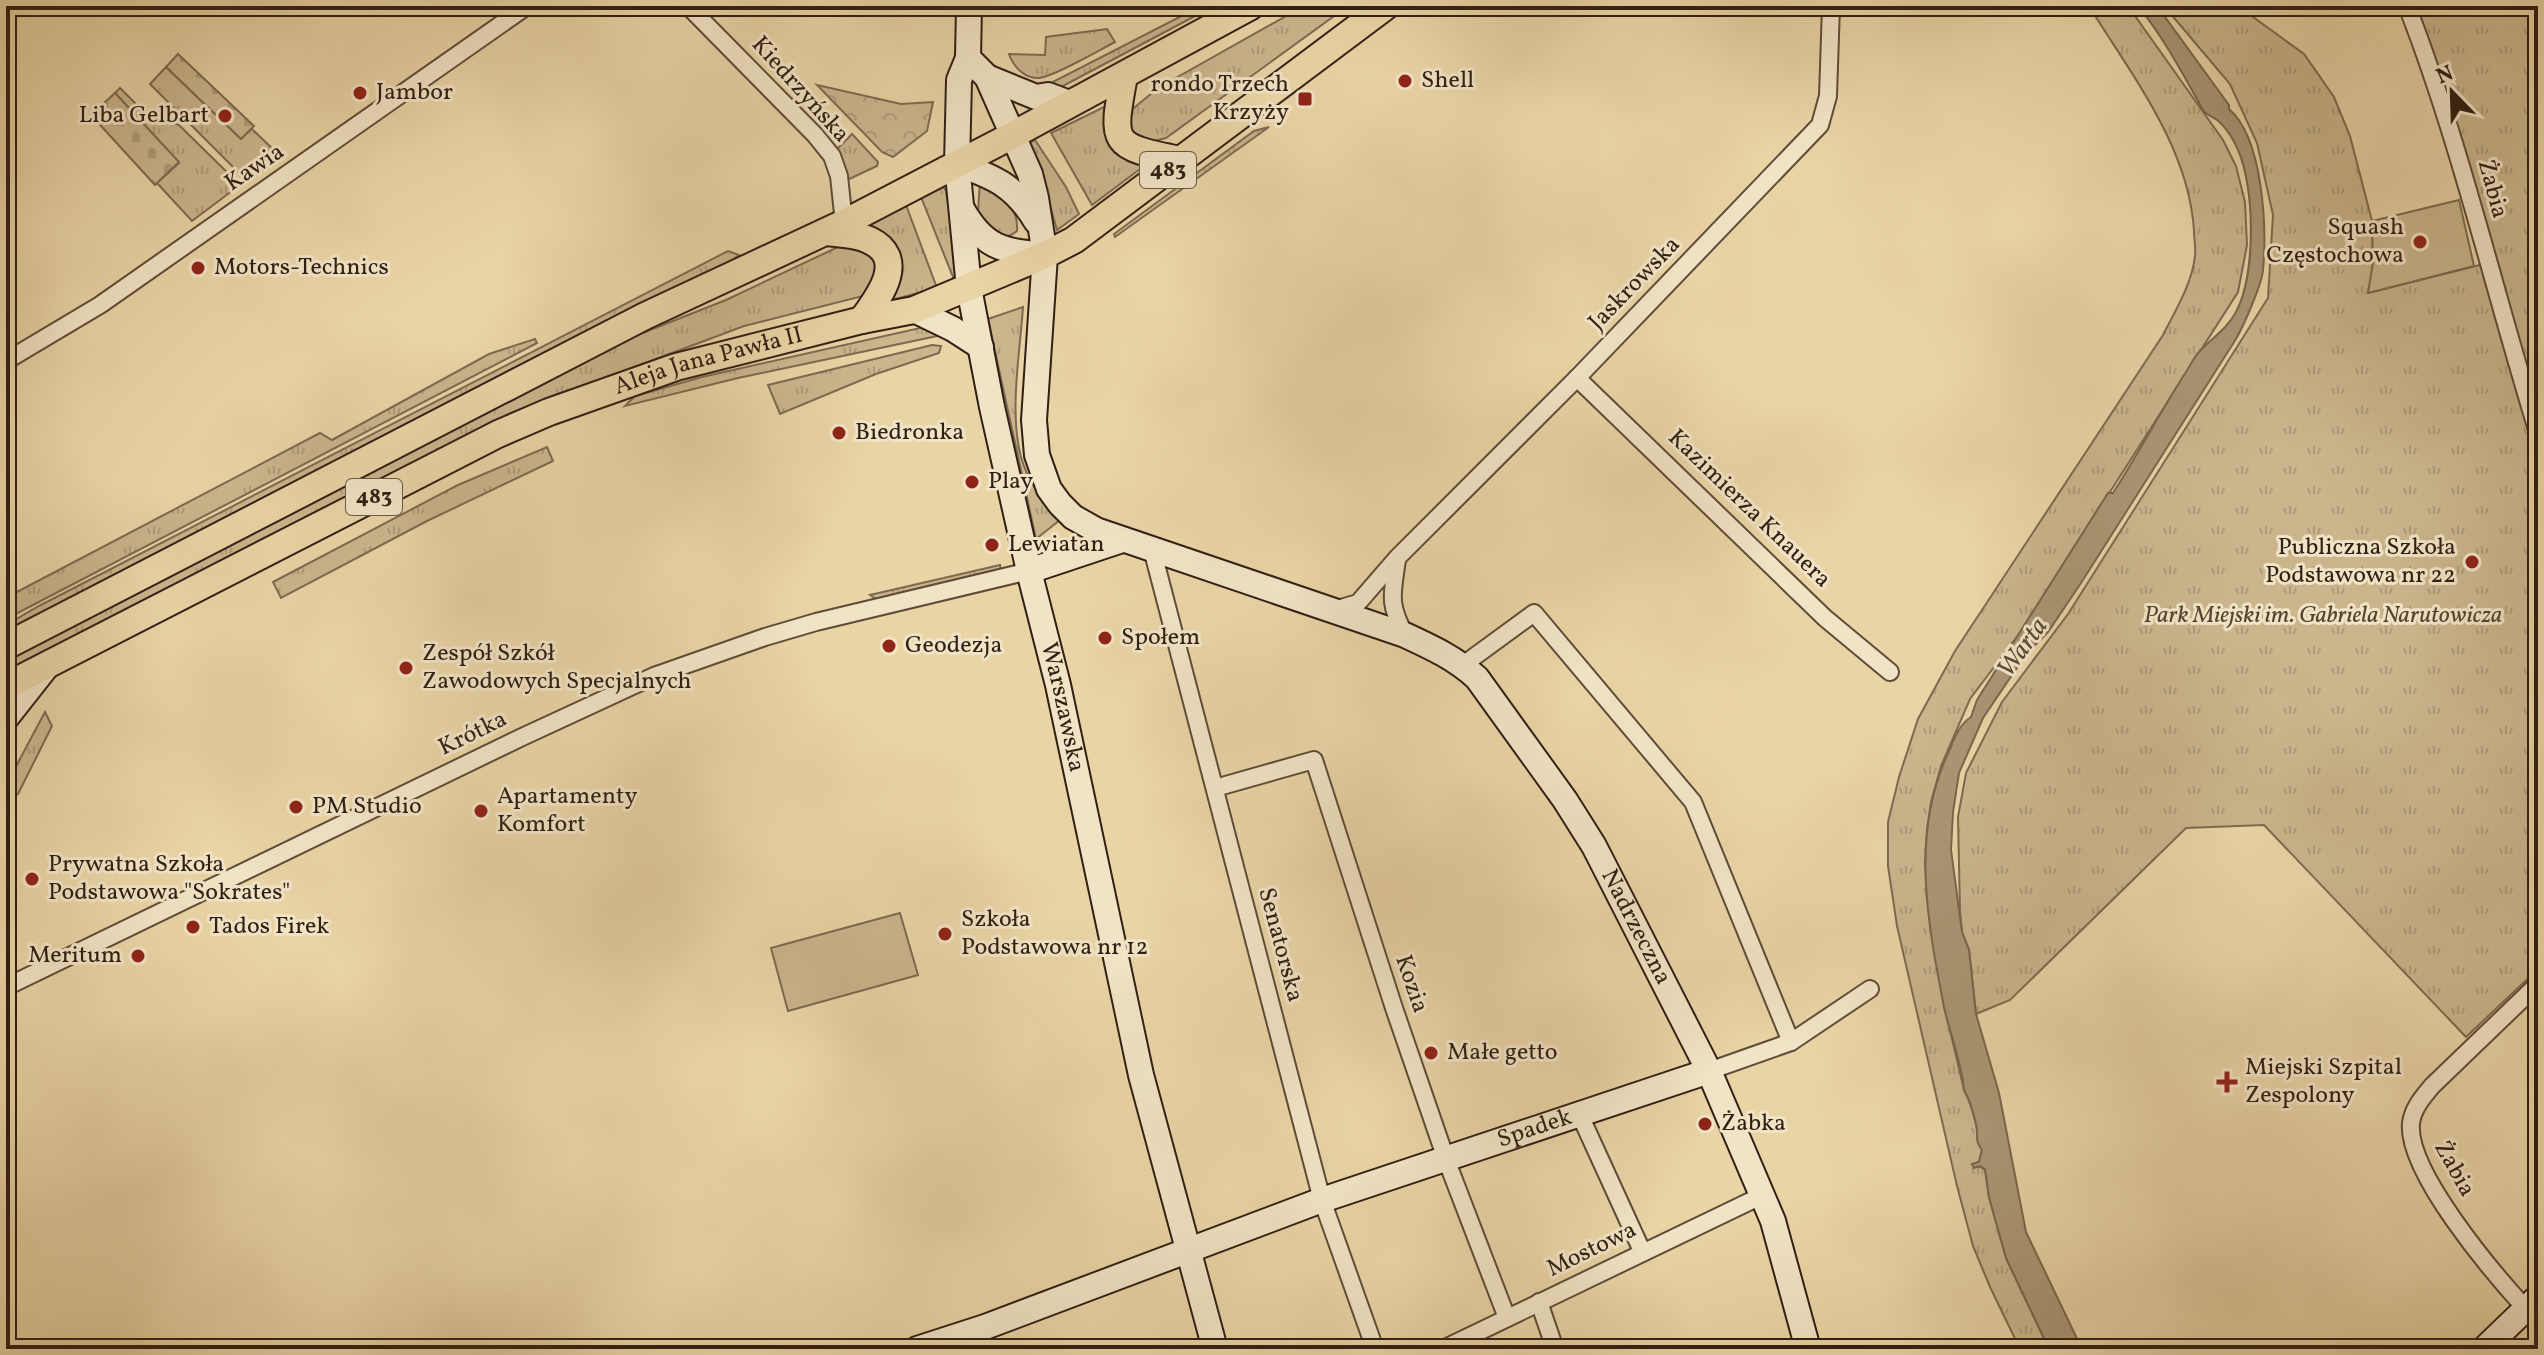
<svg xmlns="http://www.w3.org/2000/svg" width="2544" height="1355" font-family="Vollkorn,serif">
<style>
.grass{fill:url(#grass-tufts);stroke:#7d6a50;stroke-width:2}
.forest{fill:url(#forest-crowns);stroke:#7d6a50;stroke-width:2}
.cemetery{fill:url(#cemetery-stones);stroke:#7d6a50;stroke-width:2}
.pitch{fill:#cab58d;stroke:#7d6a50;stroke-width:2}
.water{fill:#aa9674;stroke:#79664d;stroke-width:2}
.lines{fill:none;stroke-linecap:round;stroke-linejoin:round}
.street-casing{stroke:#5e4c38;stroke-width:20}
.secondary-casing{stroke:#301f13;stroke-width:28}
.primary-casing{stroke:#301f13;stroke-width:30}
.street{stroke:#f1e3c5;stroke-width:16}
.secondary{stroke:#f1e3c5;stroke-width:24}
.primary{stroke:#e9d4a6;stroke-width:26}
.poi-dot{fill:#8f2418;stroke:#f1e3c5;stroke-width:3}
.labels{text-anchor:middle;dominant-baseline:central;stroke-width:6;stroke-linejoin:round;paint-order:stroke}
.shield{fill:#f1e3c5;stroke:#6a5a48;stroke-width:2}
.shield-label{font-size:22px;font-weight:bold;fill:#301f13}
.poi-label{font-size:24px;fill:#301f13;stroke:#f1e3c5;text-anchor:start}
.street-label{font-size:24px;fill:#301f13;stroke:#f1e3c5}
.park-label{font-size:24px;font-style:italic;fill:#564432;stroke:#f1e3c5}
.water-label{font-size:26px;font-style:italic;fill:#5b4935;stroke:#f1e3c5}
</style>
<defs>
<pattern id="grass-tufts" width="24" height="20" patternUnits="userSpaceOnUse" patternTransform="scale(2)"><rect width="24" height="20" fill="#cab58d"/><path d="M3 7l-1-3M5 7V3M7 7l1-3M15 17l-1-3M17 17v-4M19 17l1-3" fill="none" stroke="#ae9b79"/></pattern>
<pattern id="forest-crowns" width="20" height="18" patternUnits="userSpaceOnUse" patternTransform="scale(2)"><rect width="20" height="18" fill="#cab58d"/><path d="M2 6a3 3 0 1 1 6 0M12 15a3 3 0 1 1 6 0" fill="none" stroke="#ae9b79"/></pattern>
<pattern id="cemetery-stones" width="16" height="16" patternUnits="userSpaceOnUse" patternTransform="scale(2)"><rect width="16" height="16" fill="#cab58d"/><path d="M2 7V4a2 2 0 0 1 4 0v3zM10 15v-3a2 2 0 0 1 4 0v3z" fill="#ae9b79"/></pattern>
</defs>
<rect width="100%" height="100%" fill="#e9d4a6"/>
<filter id="stains"><feTurbulence type="fractalNoise" baseFrequency=".0025" numOctaves="4"/><feColorMatrix values="0 0 0 0 .2 0 0 0 0 .09 0 0 0 0 .02 0 0 0 .5 -.17"/></filter>
<radialGradient id="worn" r=".72"><stop offset=".6" stop-color="#630" stop-opacity="0"/><stop offset="1" stop-color="#630" stop-opacity=".3"/></radialGradient>
<g class="grass">
<path d="M1201 6H1214L1061 87 1045 91 1039 89Z"/>
<path d="M1304 6H1348L1166 138 1150 142 1131 133 1129 112 1158 88Z"/>
<path d="M2089 6H2128L2223 140 2236 166 2245 202 2247 245 2238 292 2019 634 1970 699 1941 766 1931 802 1927 829 1925 862 1927 898 1944 1005 1964 1090C1970 1101 1973 1112 1976 1124 1979 1135 1974 1140 1982 1150L1979 1162 1973 1164 1985 1169 1989 1197 2006 1258 2049 1349H2020L1990 1287 1973 1246 1957 1186 1897 926 1888 866V822L1899 777 1918 719 1955 651 2163 335C2175 311 2192 284 2195 256 2196 248 2194 239 2194 231 2189 147 2132 76 2089 6Z"/>
<path d="M2164 6H2238L2304 54 2334 97 2350 136 2372 221 2373 263 2369 293 2496 261 2458 128 2415 6H2536L2538 14V969L2466 1037 2264 825 2186 828 2010 1000 1976 1014 1969 950 1962 932 1960 911 1958 817 1966 773 2002 702 2068 614 2268 298 2273 215 2257 143 2230 84Z"/>
<path d="M1107 29 1115 42C1099 50 1052 78 1037 78 1024 78 1013 66 1009 54L1045 55 1046 37Z"/>
<path d="M166 67 240 138 251 128 281 157 247 181 150 84Z"/>
<path d="M120 88 140 108 157 119H164L179 125 240 185 192 221 157 183 179 163 115 93Z"/>
<path d="M1106 106 1144 166 1092 205 1051 133Z"/>
<path d="M1269 127 1115 237 1114 234 1254 131Z"/>
<path d="M852 134 878 162 877 166 847 180 837 149Z"/>
<path d="M1035 140 1066 187 1079 214 1057 230 1041 174 1026 145Z"/>
<path d="M980 182C1001 191 1019 207 1017 231 999 246 988 226 978 212Z"/>
<path d="M943 186 946 191 960 280 955 282 921 197Z"/>
<path d="M906 205 937 288 888 301 863 226Z"/>
<path d="M840 246 868 250 879 268 867 295 744 326 507 415 6 674V658L625 340 726 300Z"/>
<path d="M728 251 739 255 710 276 6 635V625L39 606Z"/>
<path d="M1023 307C1020 352 1009 413 1021 457 1028 482 1043 501 1060 520L1036 539 988 319Z"/>
<path d="M929 326 942 330 937 336 738 378 625 406 635 396 702 377Z"/>
<path d="M535 339 537 343 6 619V598L15 593 320 433 332 440 489 354Z"/>
<path d="M932 345 941 346 939 353 876 374 780 414 768 385Z"/>
<path d="M547 447 553 461 427 521 281 598 273 582 458 485Z"/>
<path d="M1000 565 1001 571 876 599 870 595Z"/>
<path d="M45 712 52 726 18 794 6 800V778L13 772Z"/>
</g>
<path class="forest" d="M817 85 901 104 933 102 927 131 893 157 882 152Z"/>
<g class="cemetery">
<path d="M178 54 254 126 241 139 166 67Z"/>
<path d="M115 93 179 162 155 185 91 115Z"/>
</g>
<g class="pitch">
<path d="M2459 200 2474 266 2368 293 2373 263 2372 221Z"/>
<path d="M900 913 918 975 788 1011 771 948Z"/>
</g>
<path class="water" d="M2138 6H2157L2229 105V109C2263 138 2267 227 2263 270 2262 284 2244 325 2236 339L2081 583 2048 632 2027 653 1983 718 1959 773 1953 812 1951 850 1962 932 1969 950 1976 1014 1999 1093 2026 1232 2082 1349H2049L2006 1258 1989 1197 1985 1169 1980 1166 1974 1168 1972 1164 1979 1162 1982 1150C1974 1140 1979 1135 1976 1124 1973 1112 1971 1101 1964 1090 1962 1063 1950 1034 1944 1007 1928 925 1911 837 1946 758 1953 743 1957 726 1971 717L1977 700 2108 493H2113C2139 453 2160 412 2186 372 2190 366 2194 357 2199 352 2212 338 2227 329 2236 312 2256 275 2255 188 2238 150 2234 140 2226 127 2217 120 2212 116 2206 115 2203 110 2184 76 2163 36 2138 6Z"/>
<g class="lines">
<defs>
<g id="street">
<path d="M688 6 815 135 832 156 839 176 844 223"/>
<path d="M2407 6C2461 145 2494 291 2538 433"/>
<path d="M6 361 100 305 527 6"/>
<path d="M1577 378 1825 618 1890 672"/>
<path d="M1152 549 1322 1200 1375 1349"/>
<path d="M1397 560C1392 595 1388 603 1405 635"/>
<path d="M1334 610 1358 603 1397 558 1577 378 1820 125 1828 96 1831 6"/>
<path d="M1463 665 1534 613 1693 802 1791 1042"/>
<path d="M1215 788 1314 760 1394 1008 1446 1159 1507 1318"/>
<path d="M6 987 520 738 654 676 765 637 816 622 1029 571"/>
<path d="M1709 1071 1791 1042 1870 989"/>
<path d="M1579 1113 1642 1251"/>
<path d="M1539 1302 1555 1349"/>
<path d="M2526 1309C2493 1273 2406 1171 2411 1123 2413 1108 2423 1097 2432 1086L2538 984"/>
<path d="M1443 1349 1763 1195"/>
</g>
<g id="secondary">
<path id="s1" d="M969 6 968 58 959 80 957 164 969 288 992 407 1029 571 1058 685 1141 1075 1215 1349"/>
<path id="s2" d="M968 58 987 77 1030 174 1036 198 1045 255 1034 420 1037 455 1049 489 1060 504 1073 517 1096 530 1405 635C1431 647 1455 658 1477 678L1565 800 1594 846 1709 1071 1773 1221 1808 1349"/>
<path d="M987 77 1036 97 1048 95 1069 103"/>
<path d="M957 164C995 177 1015 186 1036 221"/>
<path d="M962 209C984 248 1002 251 1045 255"/>
<path d="M914 310 953 329 981 347"/>
<path d="M1029 571 1122 540"/>
<path d="M6 718 47 666"/>
<path id="s3" d="M917 1349 985 1327 1322 1200 1709 1071"/>
<path d="M2484 1349 2538 1297"/>
</g>
<g id="primary">
<path d="M1124 76C1111 145 1111 146 1180 160"/>
<path d="M826 232C839 234 857 234 869 240 909 259 878 298 862 320"/>
<path d="M6 646 645 316 844 223 1013 135 1251 6"/>
<path id="s4" d="M6 686 498 434 549 412 676 367 862 320 914 310 1045 255 1074 240 1386 6"/>
</g>
</defs>
<use href="#street" class="street-casing"/>
<use href="#secondary" class="secondary-casing"/>
<use href="#primary" class="primary-casing"/>
<use href="#street" class="street"/>
<use href="#secondary" class="secondary"/>
<use href="#primary" class="primary"/>
</g>
<g class="poi-dot">
<circle cx="1405" cy="81" r="8"/>
<circle cx="360" cy="93" r="8"/>
<rect x="1297" y="91" width="16" height="16" rx="4"/>
<circle cx="225" cy="116" r="8"/>
<circle cx="2420" cy="242" r="8"/>
<circle cx="198" cy="268" r="8"/>
<circle cx="839" cy="433" r="8"/>
<circle cx="972" cy="482" r="8"/>
<circle cx="992" cy="545" r="8"/>
<circle cx="2472" cy="562" r="8"/>
<circle cx="1105" cy="638" r="8"/>
<circle cx="889" cy="646" r="8"/>
<circle cx="406" cy="668" r="8"/>
<circle cx="296" cy="807" r="8"/>
<circle cx="481" cy="811" r="8"/>
<circle cx="32" cy="879" r="8"/>
<circle cx="193" cy="927" r="8"/>
<circle cx="945" cy="934" r="8"/>
<circle cx="138" cy="956" r="8"/>
<circle cx="1431" cy="1053" r="8"/>
<path d="M2223 1070h8v8h8v8h-8v8h-8v-8h-8v-8h8z"/>
<circle cx="1705" cy="1124" r="8"/>
</g>
<g class="labels">
<g class="shield">
<rect x="1140" y="152" width="56" height="36" rx="6"/>
<rect x="346" y="479" width="56" height="36" rx="6"/>
</g>
<g class="shield-label">
<text x="1168" y="170">483</text>
<text x="374" y="497">483</text>
</g>
<g class="poi-label">
<text x="1421" y="81">Shell</text>
<text x="1289" y="85" text-anchor="end">rondo Trzech<tspan x="1289" dy="28">Krzyży</tspan></text>
<text x="376" y="93">Jambor</text>
<text x="209" y="116" text-anchor="end">Liba Gelbart</text>
<text x="2404" y="228" text-anchor="end">Squash<tspan x="2404" dy="28">Częstochowa</tspan></text>
<text x="214" y="268">Motors-Technics</text>
<text x="855" y="433">Biedronka</text>
<text x="988" y="482">Play</text>
<text x="1008" y="545">Lewiatan</text>
<text x="2456" y="548" text-anchor="end">Publiczna Szkoła<tspan x="2456" dy="28">Podstawowa nr 22</tspan></text>
<text x="1121" y="638">Społem</text>
<text x="905" y="646">Geodezja</text>
<text x="422" y="654">Zespół Szkół<tspan x="422" dy="28">Zawodowych Specjalnych</tspan></text>
<text x="497" y="797">Apartamenty<tspan x="497" dy="28">Komfort</tspan></text>
<text x="312" y="807">PM Studio</text>
<text x="48" y="865">Prywatna Szkoła<tspan x="48" dy="28">Podstawowa "Sokrates"</tspan></text>
<text x="961" y="920">Szkoła<tspan x="961" dy="28">Podstawowa nr 12</tspan></text>
<text x="209" y="927">Tados Firek</text>
<text x="122" y="956" text-anchor="end">Meritum</text>
<text x="1447" y="1053">Małe getto</text>
<text x="2245" y="1068">Miejski Szpital<tspan x="2245" dy="28">Zespolony</tspan></text>
<text x="1721" y="1124">Żabka</text>
</g>
<g class="street-label">
<text transform="translate(800 90) rotate(48)">Kiedrzyńska</text>
<text transform="translate(255 168) rotate(-34)">Kawia</text>
<text transform="translate(2492 189) rotate(75)">Żabia</text>
<text transform="translate(1635 284) rotate(-46)">Jaskrowska</text>
<text stroke="none"><textPath href="#s4" startOffset="776">Aleja Jana Pawła II</textPath></text>
<text transform="translate(1749 509) rotate(44)">Kazimierza Knauera</text>
<text stroke="none"><textPath href="#s1" startOffset="714">Warszawska</textPath></text>
<text transform="translate(473 734) rotate(-26)">Krótka</text>
<text stroke="none"><textPath href="#s2" startOffset="1222">Nadrzeczna</textPath></text>
<text transform="translate(1280 945) rotate(75)">Senatorska</text>
<text transform="translate(1411 984) rotate(71)">Kozia</text>
<text stroke="none"><textPath href="#s3" startOffset="656">Spadek</textPath></text>
<text transform="translate(2454 1169) rotate(61)">Żabia</text>
<text transform="translate(1592 1250) rotate(-26)">Mostowa</text>
</g>
<g class="park-label">
<text x="2323" y="616">Park Miejski im. Gabriela Narutowicza</text>
</g>
<g class="water-label">
<text transform="translate(2023 648) rotate(-54)">Warta</text>
</g>
</g>
<rect width="2544" height="1355" fill="none" stroke="#e9d4a6" stroke-width="32"/>
<rect x="8" y="8" width="2528" height="1339" fill="none" stroke="#301f13" stroke-width="4"/>
<rect x="16" y="16" width="2512" height="1323" fill="none" stroke="#301f13" stroke-width="2"/>
<g transform="translate(2452 92) rotate(337)" stroke="#f1e3c5" stroke-width="6" paint-order="stroke">
<path d="M0-6L14 30L0 20L-14 30Z" fill="#301f13"/>
<text y="-12" font-size="22" font-weight="bold" text-anchor="middle" fill="#301f13">N</text>
</g>
<rect width="100%" height="100%" filter="url(#stains)"/>
<rect width="100%" height="100%" fill="url(#worn)"/>
</svg>
